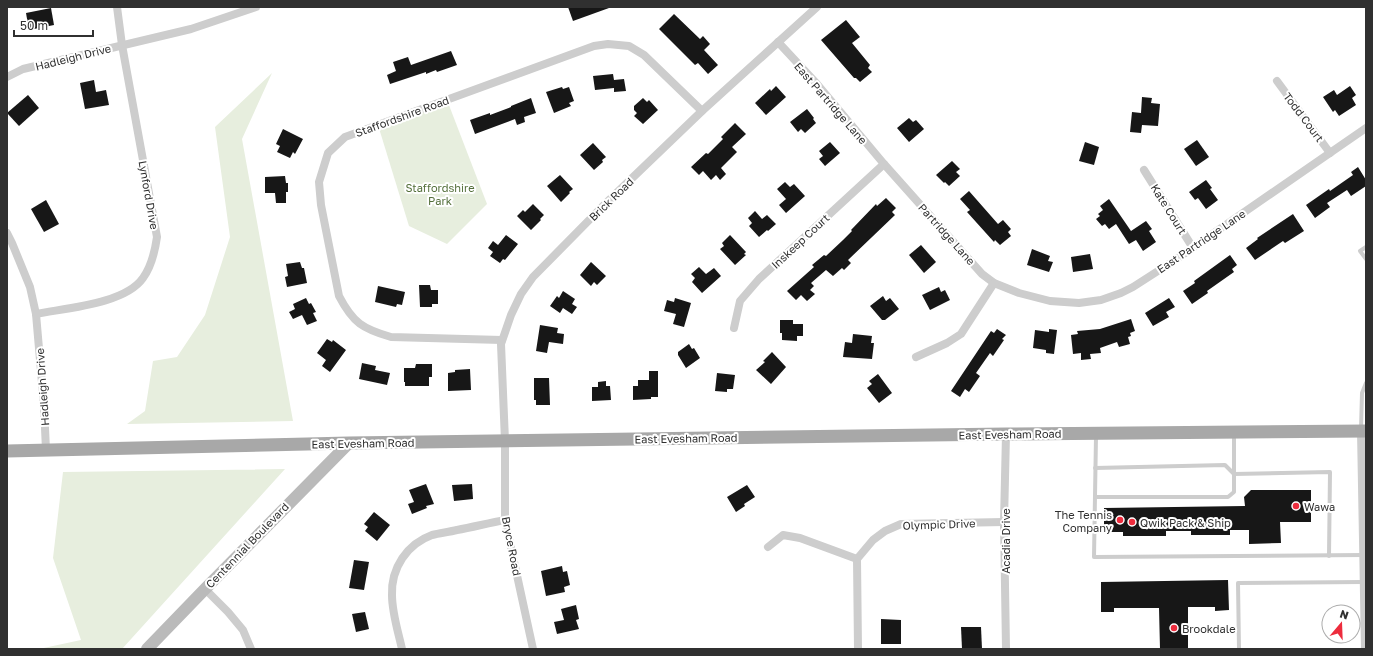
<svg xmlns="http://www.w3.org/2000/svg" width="1373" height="656" font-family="'Golos Text',sans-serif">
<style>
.green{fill:#e7eede}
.building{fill:#171717}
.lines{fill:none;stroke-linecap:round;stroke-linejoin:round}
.lane{stroke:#cdcdcd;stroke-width:4}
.street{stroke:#cdcdcd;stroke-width:8}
.secondary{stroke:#bababa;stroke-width:12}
.primary{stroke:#a8a8a8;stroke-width:13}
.poi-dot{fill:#ed2c3d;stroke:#fff;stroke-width:1.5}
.labels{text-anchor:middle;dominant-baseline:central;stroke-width:4;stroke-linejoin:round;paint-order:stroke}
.street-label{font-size:11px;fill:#303030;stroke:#fff}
.park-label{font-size:11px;fill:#546f3b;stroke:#fff}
.poi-label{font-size:11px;fill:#303030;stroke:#fff;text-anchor:start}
</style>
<rect width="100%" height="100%" fill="#fff"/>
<g class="green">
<path d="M272 73 242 139 293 421 127 424 145 411 153 361 177 357 205 315 230 237 215 127Z"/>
<path d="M447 100 487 204 447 244 409 226 378 125Z"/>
<path d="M285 469 122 649H39L81 640 53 558 63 472Z"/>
</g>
<g class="building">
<path d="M568 7H609V8L573 21Z"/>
<path d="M51 8 54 25 29 30 26 13Z"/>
<path d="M674 14 700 39 703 36 710 44 704 50 718 65 708 74 698 63 695 65 659 29Z"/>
<path d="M846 20 860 37 852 43 870 65 868 68 872 72 860 82 856 78H854L821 40Z"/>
<path d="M451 51 457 65 437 72 436 70 426 74V72L390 84 387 75 396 71 393 62 408 57 411 65Z"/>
<path d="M613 74 614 80 624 79 626 91 614 92V88L595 90 593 76Z"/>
<path d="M94 80 96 92 106 90 109 105 85 109 80 83Z"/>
<path d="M776 86 786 97 766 115 755 103 770 89 771 91Z"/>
<path d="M1350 86 1356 95 1352 98 1356 105 1339 116 1335 110 1333 112 1323 97 1334 90 1337 95Z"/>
<path d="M562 87 563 89 569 87 574 101 569 103 571 106 554 113 546 92Z"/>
<path d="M28 95 39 108 19 126 7 113Z"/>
<path d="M1142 97 1152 98 1151 103 1160 104 1158 126 1142 125 1141 133 1130 132 1132 112 1141 113Z"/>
<path d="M531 98 536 113 524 117 525 122 517 125 515 119 475 134 470 120 490 113V115L511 107V106Z"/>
<path d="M643 98 647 102 649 100 658 110 643 124 634 116 637 113 634 110V106Z"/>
<path d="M807 109 814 118 813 119 816 123 805 133 801 129 798 132 790 122Z"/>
<path d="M909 118 913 122 916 120 924 129 909 142 897 128Z"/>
<path d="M735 123 746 134 732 147 737 152 721 168 726 174 720 180 716 175 711 180 703 171 699 175 691 167 706 153 708 154 723 139 721 137Z"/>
<path d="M283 129 303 139 295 154 293 152 290 158 277 152 280 146 276 144Z"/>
<path d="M1197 140 1209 157 1196 166 1184 149Z"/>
<path d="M830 142 840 153 825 166 819 159 823 156 819 151Z"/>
<path d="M1085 142 1099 147 1094 165 1079 161Z"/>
<path d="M593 143 606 157 602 160 603 162 594 170 580 155Z"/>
<path d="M952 161 960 169 956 172 960 176 949 186 945 182 944 183 936 175Z"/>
<path d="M1358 167 1366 180V186L1351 196 1347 190 1327 203 1330 207 1315 218 1306 205 1329 189 1330 191 1353 175 1351 172Z"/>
<path d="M560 175 573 189 569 192 570 193 561 202 547 186Z"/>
<path d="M285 176 286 183H288V192H286V203H276L275 193H265V177Z"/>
<path d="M1206 180 1212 188 1210 189 1218 200 1206 209 1198 198 1195 200 1189 192Z"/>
<path d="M785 182 790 187 794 184 805 196 786 213 779 205 786 199 777 189Z"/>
<path d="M969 191 998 224 1003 220 1011 229 1008 232 1011 236 1000 245 995 240 994 242 967 212 970 210 960 199Z"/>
<path d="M886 198 896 208 892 212 895 215 848 260 851 263 844 270 842 268 833 276 826 270 811 283 814 286 810 290 815 294 807 301 801 295 796 300 787 291 814 267 812 265 824 255 826 256 843 240 852 231 851 230 876 204 877 206Z"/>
<path d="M1109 199 1131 231 1146 221 1152 229 1149 231 1156 242 1143 251 1136 240 1129 244 1116 224 1109 229 1105 224 1102 226 1096 219 1100 216 1098 214 1103 210 1100 206Z"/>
<path d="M46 200 59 224 44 232 31 209Z"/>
<path d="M533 204 544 215 540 219 541 220 531 230 517 216 523 210 525 212Z"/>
<path d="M755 211 762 219 767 215 776 224 768 231 767 230 759 237 749 226 752 223 748 218Z"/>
<path d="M1293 214 1304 231 1285 243 1283 241 1255 260 1246 248 1258 239 1257 238Z"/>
<path d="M506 235 518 244 505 260 503 259 500 263 490 256 493 252 488 248 493 241 498 245Z"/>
<path d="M730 235 746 252 744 254 746 255 735 265 720 249 724 246 722 243Z"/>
<path d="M921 245 936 262 924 273 909 255Z"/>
<path d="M1032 249 1050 256 1048 261 1053 262 1049 272 1027 265Z"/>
<path d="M1090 254 1093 269 1073 272 1071 257Z"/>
<path d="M1230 255 1237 265 1232 269 1234 272 1207 291 1208 293 1192 304 1183 291 1195 283 1194 281Z"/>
<path d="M300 262 302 268H304L307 283 287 287 285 277 288 276 286 264Z"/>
<path d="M591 262 606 276 597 285 594 282 591 286 580 275Z"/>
<path d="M699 267 706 274 714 268 721 276 702 293 692 282 695 278 691 274Z"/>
<path d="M419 285H430L431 290H438V304H432V307H420Z"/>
<path d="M378 286 405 292 402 305 397 304 396 307 375 302Z"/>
<path d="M939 287 941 292 945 290 950 300 930 310 922 295Z"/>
<path d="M563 291 575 299 572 304 577 307 572 314 563 308 560 313 550 306 557 296 559 298Z"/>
<path d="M883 296 886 301 890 298 899 309 885 320H882L870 306Z"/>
<path d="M306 298 309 304 311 303 316 312 313 313 317 321 307 325 302 315 293 319 289 312 295 309 293 304Z"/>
<path d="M675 298 691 303 684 327 673 324 676 314 664 311 667 300 674 302Z"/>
<path d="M1169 298 1175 307 1166 312 1169 317 1153 326 1145 313Z"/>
<path d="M1131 319 1135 331 1130 333 1131 336 1128 337 1130 344 1119 347 1117 342 1100 348 1101 353 1090 354 1091 359 1081 360V353L1073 354 1071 335 1078 334 1077 331 1100 329Z"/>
<path d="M780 320H793V324H803V336H797V341L782 340V333H780Z"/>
<path d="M540 325 558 328 557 333 564 334 563 344 549 342 547 353 536 351Z"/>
<path d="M997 329 1006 335 1002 339 1004 340 993 356 990 353 976 373 980 376 969 392 965 389 960 397 951 391 991 331 994 333Z"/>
<path d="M1049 329 1057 330 1054 354 1046 353V350L1033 348 1035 330 1049 332Z"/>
<path d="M853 334 872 336 871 343H874L872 359 843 357 845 342 852 343Z"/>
<path d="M327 339 332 342 333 340 346 350 330 372 322 366 326 360 317 353Z"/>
<path d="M689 344 692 349 694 348 700 358 686 368 678 355V352Z"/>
<path d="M772 352 786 367 771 384 756 370 765 362 763 361Z"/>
<path d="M362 363 376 366 375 370 390 373 387 385 359 379Z"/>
<path d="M416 364H432V377H429V386H405V382H404V368H415Z"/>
<path d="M470 369 471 390 448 391V373L455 372V370Z"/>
<path d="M649 371H658V397H651V399L633 400V386H638V380H649Z"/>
<path d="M717 373 735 375 733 389H727V392L715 391Z"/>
<path d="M878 374 892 393 879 403 867 388 872 384 869 381Z"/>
<path d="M534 378H549L550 405H536V400H534Z"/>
<path d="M606 381V386H610L611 400 592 401V387H598V382Z"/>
<path d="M426 484 434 504 426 506 427 508 412 514 408 504 414 502 409 490Z"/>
<path d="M472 484 473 499 454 501 452 485Z"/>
<path d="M747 485 755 497 744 504 745 506 736 512 727 497Z"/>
<path d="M1251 490H1311V522H1280L1281 543 1249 544V530H1230V535H1191V531H1166V536H1123V532H1104V508L1245 506 1244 497Z"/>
<path d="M374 512 390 525 377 541 365 531 368 527 364 524Z"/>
<path d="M354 560 369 562 364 590 349 588Z"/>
<path d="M562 566 563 572 567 571 570 585 564 587 565 592 546 596 541 571Z"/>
<path d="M1228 580 1229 610 1215 611V607H1188V649H1160L1159 608H1114V612H1101V582Z"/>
<path d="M576 605 579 619 576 620 579 629 557 634 554 622 564 620 561 609Z"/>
<path d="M365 612 369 629 356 632 352 614Z"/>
<path d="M881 619 901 620V644H881Z"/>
<path d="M961 627H981L982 649H962Z"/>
</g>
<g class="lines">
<g class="lane">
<path d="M1366 247 1360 251 1366 259"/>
<path d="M1361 429 1362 393 1366 383"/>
<path d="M1096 436 1094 557 1364 555"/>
<path d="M1095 468 1225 465 1234 474 1330 472 1329 556"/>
<path d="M1095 497H1228L1234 492V434"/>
<path d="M1239 649 1238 583 1363 582"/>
</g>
<g class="street">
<path d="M778 42 817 84 884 164 982 274 994 283 1019 293 1050 301 1079 303 1101 300 1121 293 1133 287 1175 260 1366 128"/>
<path d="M7 77 23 69 191 29 256 7"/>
<path d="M1277 81 1330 153"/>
<path d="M1144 170 1193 248"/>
<path d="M7 233 12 243 30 287 36 314 44 406 46 450"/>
<path d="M36 314C66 308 125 304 143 278 151 267 155 251 157 237L122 45 117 7"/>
<path d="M734 328 740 301 759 279 884 164"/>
<path d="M502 340 391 337C363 329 353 323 339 296L321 205 319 182 328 153 345 137 594 46 608 44 629 46 644 55 702 111"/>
<path d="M916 357 947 343 961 334 994 283"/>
<path d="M1361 431 1365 649"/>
<path d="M1006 434 1004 522 1006 649"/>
<path d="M768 547 783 535 800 538 857 559"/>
<path d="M205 589 228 612 243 630 251 649"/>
<path d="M402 649C398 631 392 613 392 595 391 568 407 544 432 535 440 533 449 532 457 530 473 527 489 523 505 520"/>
<path d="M533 649 505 520V441L501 344 511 315 521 294 533 277 602 207 702 111 817 7"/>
<path d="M858 649 857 559 873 540 885 531 901 524 1004 522"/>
</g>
<path class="secondary" d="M147 649 205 589 349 443"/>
<path class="primary" d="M7 451 349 443 1006 434 1366 431"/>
</g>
<g class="poi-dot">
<circle cx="1296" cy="506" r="4"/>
<circle cx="1120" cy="520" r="4"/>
<circle cx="1132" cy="522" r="4"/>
<circle cx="1174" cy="628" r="4"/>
</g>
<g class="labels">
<g class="street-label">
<text transform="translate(73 57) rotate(-14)">Hadleigh Drive</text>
<text transform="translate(831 103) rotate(49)">East Partridge Lane</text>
<text transform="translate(402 116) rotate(-20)">Staffordshire Road</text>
<text transform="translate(1304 117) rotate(53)">Todd Court</text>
<text transform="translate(149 195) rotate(80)">Lynford Drive</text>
<text transform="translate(611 199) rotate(-44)">Brick Road</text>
<text transform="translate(1169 209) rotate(58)">Kate Court</text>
<text transform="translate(947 234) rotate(48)">Partridge Lane</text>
<text transform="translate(800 241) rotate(-43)">Inskeep Court</text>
<text transform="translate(1201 241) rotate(-34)">East Partridge Lane</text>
<text transform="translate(42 387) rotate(-94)">Hadleigh Drive</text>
<text transform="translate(1010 434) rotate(-1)">East Evesham Road</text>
<text transform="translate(686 438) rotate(-1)">East Evesham Road</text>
<text transform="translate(363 443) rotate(-1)">East Evesham Road</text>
<text transform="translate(939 524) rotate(-2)">Olympic Drive</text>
<text transform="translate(1005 541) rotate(-90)">Acadia Drive</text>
<text transform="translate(247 545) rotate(-46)">Centennial Boulevard</text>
<text transform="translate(512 546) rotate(79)">Bryce Road</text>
</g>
<g class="park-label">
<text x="440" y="187">Staffordshire<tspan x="440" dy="13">Park</tspan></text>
</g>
<g class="poi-label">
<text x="1304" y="506">Wawa</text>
<text x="1112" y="514" text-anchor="end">The Tennis<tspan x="1112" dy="13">Company</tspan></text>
<text x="1140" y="522">Qwik Pack &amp; Ship</text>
<text x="1182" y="628">Brookdale</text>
</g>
</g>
<rect width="1373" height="656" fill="none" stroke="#303030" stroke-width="16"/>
<g transform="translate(1341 624) rotate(19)"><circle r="19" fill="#ffffff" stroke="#acacac"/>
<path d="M0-3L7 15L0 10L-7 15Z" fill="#ed2c3d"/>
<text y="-6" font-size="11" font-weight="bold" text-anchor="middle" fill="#303030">N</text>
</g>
<path d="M14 30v6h79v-6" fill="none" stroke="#303030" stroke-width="2"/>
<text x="20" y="30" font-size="12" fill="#303030" stroke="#ffffff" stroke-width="3" paint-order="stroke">50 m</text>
</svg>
